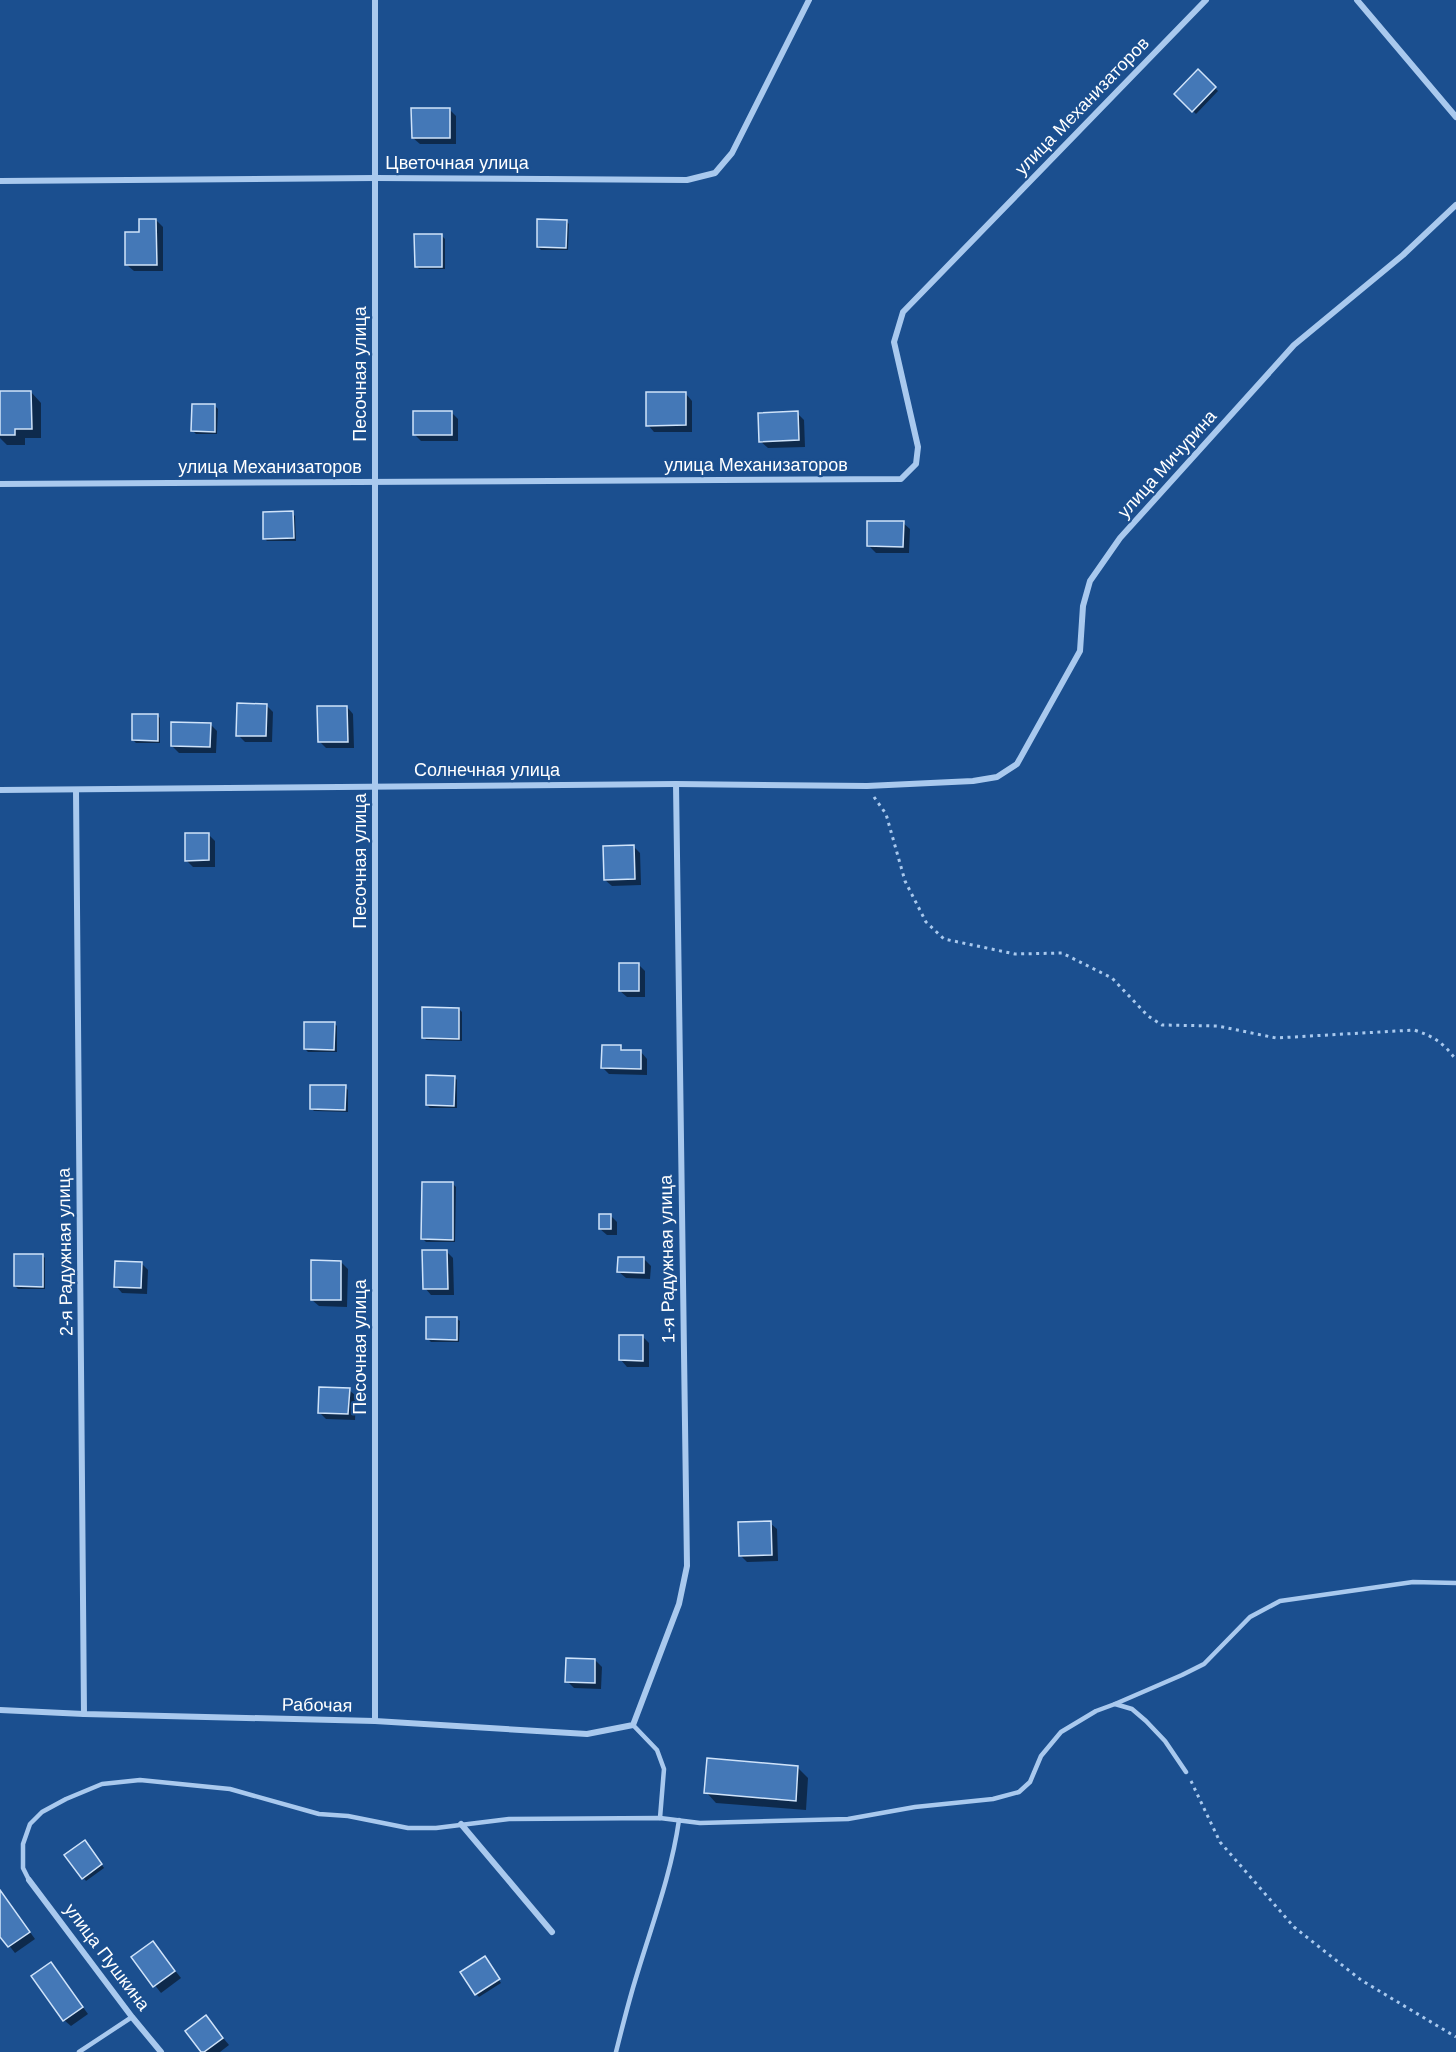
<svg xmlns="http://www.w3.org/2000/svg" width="1456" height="2052" font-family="Helvetica,sans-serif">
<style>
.shadow{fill:#0007}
.building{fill:#4478b7;stroke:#cfe3fa;stroke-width:1.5}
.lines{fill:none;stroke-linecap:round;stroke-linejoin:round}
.path{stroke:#a9c9ee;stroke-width:3;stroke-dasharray:3 4.5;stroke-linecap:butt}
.lane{stroke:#a9c9ee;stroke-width:4.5}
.street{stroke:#a9c9ee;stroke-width:6}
.labels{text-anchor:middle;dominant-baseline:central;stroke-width:4.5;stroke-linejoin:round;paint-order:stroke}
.street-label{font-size:18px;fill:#fff;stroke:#1b4f8f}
</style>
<rect width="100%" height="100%" fill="#1b4f8f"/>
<g class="shadow">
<path d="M1198 71 1218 91 1196 114 1176 94Z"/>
<path d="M449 109 456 116V144H420L413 138Z"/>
<path d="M156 220 163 227V271H134L127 265 141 233Z"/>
<path d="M566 221 569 224 568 250H541L538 247Z"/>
<path d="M442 236 445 239V269H419L416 266Z"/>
<path d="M0 392H31L41 403V438H25V445H7L0 438Z"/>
<path d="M686 394 692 401V432H654L648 425Z"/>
<path d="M215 406 218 409 217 434H196L193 431Z"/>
<path d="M451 412 458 419V441H421L414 434Z"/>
<path d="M797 413 804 420 805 447 768 448 761 442Z"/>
<path d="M292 513 295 516 296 541H267L264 538Z"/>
<path d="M903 523 910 529 909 553H876L869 546Z"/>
<path d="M266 705 273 712 272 742H245L238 735Z"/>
<path d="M347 707 353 714 354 748H326L319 741Z"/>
<path d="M157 715 160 718V743H136L133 740Z"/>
<path d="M210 724 217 731 216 753H179L172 746Z"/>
<path d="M208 834 215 841V867H193L186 860Z"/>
<path d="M633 846 640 853 641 885 612 886 605 880Z"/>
<path d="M638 964 645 971V997H627L620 991Z"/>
<path d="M459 1009 462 1012V1041L426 1040 424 1037Z"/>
<path d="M334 1023 337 1026V1052H308L305 1049Z"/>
<path d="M621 1047 625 1052H641L647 1059V1075L609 1074 603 1068Z"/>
<path d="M454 1077 457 1080V1108H430L427 1105Z"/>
<path d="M345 1087 348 1090V1112L314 1111 311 1108Z"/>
<path d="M453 1184 456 1187 455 1242H426L423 1239Z"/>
<path d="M610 1215 617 1222V1235H607L600 1229Z"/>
<path d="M447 1252 453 1258 454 1295H431L425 1288Z"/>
<path d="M42 1255 45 1258V1289H18L15 1286Z"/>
<path d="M644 1259 651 1266 650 1279 626 1278 619 1272Z"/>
<path d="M341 1262 348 1269 347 1307 319 1306 312 1300Z"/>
<path d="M141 1263 148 1270 147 1294 122 1293 116 1286Z"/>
<path d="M457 1319 460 1321 459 1342H431L428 1339Z"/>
<path d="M642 1336 649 1343V1367H627L621 1360Z"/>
<path d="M349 1390 356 1396 355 1420 326 1419 319 1412Z"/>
<path d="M770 1523 777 1529 778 1561 747 1562 740 1555Z"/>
<path d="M595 1660 602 1667 601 1689 574 1688 567 1681Z"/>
<path d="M798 1768 808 1778 806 1810 716 1803 706 1792Z"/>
<path d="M87 1844 104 1868 86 1881 66 1855Z"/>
<path d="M0 1891 35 1939 15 1953 0 1934Z"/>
<path d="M153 1943 181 1978 161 1993 133 1957Z"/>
<path d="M487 1961 501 1983 479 1997 476 1994Z"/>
<path d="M51 1964 88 2014 71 2026 64 2020Z"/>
<path d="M206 2017 229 2045 220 2052H202Z"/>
</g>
<g class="building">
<path d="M1198 69 1216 87 1192 112 1174 94Z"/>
<path d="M411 108H450V138H412Z"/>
<path d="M139 219H156L157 265H125V232H139Z"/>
<path d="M537 219 567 220 566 248 537 247Z"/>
<path d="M414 234H442V267H415Z"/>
<path d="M0 391H31L32 429H15V435H0Z"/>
<path d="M646 392H686V425L646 426Z"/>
<path d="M192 404H215V432L191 431Z"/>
<rect x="413" y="411" width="39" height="24"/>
<path d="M798 411 799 440 759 442 758 413Z"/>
<path d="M293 511 294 538 263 539V512Z"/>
<path d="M867 521H904L903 547 867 546Z"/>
<path d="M237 703 267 704 266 736H236Z"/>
<path d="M317 706H347L348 742H318Z"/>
<path d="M132 714H158V741L132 740Z"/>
<path d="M171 722 211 723 210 747 171 746Z"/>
<path d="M185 833H209V860L185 861Z"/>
<path d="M634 845 635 879 604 880 603 846Z"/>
<rect x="619" y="963" width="20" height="28"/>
<path d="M422 1007 459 1008V1039L422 1038Z"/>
<path d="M304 1022H335L334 1050 304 1049Z"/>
<path d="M602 1045H621V1050H641V1069L601 1068Z"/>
<path d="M426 1075 455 1076 454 1106 426 1105Z"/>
<path d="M310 1085H346L345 1110 310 1109Z"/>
<path d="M422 1182H453V1240L421 1239Z"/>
<rect x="599" y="1214" width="12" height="15"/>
<path d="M422 1250H447L448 1289H423Z"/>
<path d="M14 1254H43V1287L14 1286Z"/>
<path d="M618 1257H644V1273L617 1272Z"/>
<path d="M311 1260 341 1261V1300H311Z"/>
<path d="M115 1261 142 1262 141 1288 114 1287Z"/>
<path d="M426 1317H457V1340L426 1339Z"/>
<path d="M619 1335H643V1361L619 1360Z"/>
<path d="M319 1387 350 1388 348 1414 318 1413Z"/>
<path d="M771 1521 772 1555 739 1556 738 1522Z"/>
<path d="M566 1658 595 1659V1683L565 1682Z"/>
<path d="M707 1758 798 1766 796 1801 704 1793Z"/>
<path d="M85 1840 102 1864 82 1879 64 1855Z"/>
<path d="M0 1890 30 1932 8 1947 0 1937Z"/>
<path d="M153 1941 175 1971 153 1987 131 1957Z"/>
<path d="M485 1956 500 1979 475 1995 460 1972Z"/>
<path d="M51 1962 83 2007 63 2021 31 1976Z"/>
<path d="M206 2015 223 2038 204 2052H201L185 2031Z"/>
</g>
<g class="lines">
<g class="path">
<path d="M874 797 886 814 905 881 926 922 944 939 1015 954 1062 953 1112 978 1148 1016 1162 1025 1218 1026 1276 1038 1414 1030C1433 1036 1444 1043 1456 1060"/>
<path d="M1191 1781 1220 1842 1294 1927 1361 1980 1456 2037"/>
</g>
<g class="lane">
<path d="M1115 1704 1182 1675 1204 1664 1250 1617 1280 1601 1413 1582 1456 1583"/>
<path d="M633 1725 657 1750 664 1769 660 1818"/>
<path d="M29 1880 23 1868V1844L30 1824 42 1812 66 1799 102 1784 140 1780 230 1789 319 1814 348 1816 408 1828H436L509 1819 660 1818 700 1823 848 1819 915 1807 993 1799 1019 1792 1030 1782 1041 1756 1061 1732 1096 1711 1115 1704 1132 1709 1146 1721 1165 1741 1186 1772"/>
<path d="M79 2052 132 2017"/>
<path d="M616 2052C622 2028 628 2004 635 1981 651 1927 671 1876 679 1820"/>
</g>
<g class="street">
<path d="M1357 0 1456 117"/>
<path d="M0 181 375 178 687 180 715 173 732 153 809 0"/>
<path d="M0 484 901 479 916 464 918 447 894 342 903 312 1206 0"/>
<path d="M0 790 676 784 867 786 973 781 997 777 1017 764 1080 651 1083 606 1090 581 1120 538 1294 345 1403 255 1456 205"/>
<path d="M76 790 84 1714"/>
<path d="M0 1710 84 1714 375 1721 587 1734 633 1725 679 1604 687 1566 676 784"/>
<path d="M375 1721V0"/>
<path d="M461 1824 552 1932"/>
<path d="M29 1880 132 2017 161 2052"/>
</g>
</g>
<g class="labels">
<g class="street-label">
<text transform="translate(1082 106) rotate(-46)">улица Механизаторов</text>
<text x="457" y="163">Цветочная улица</text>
<text transform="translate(360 374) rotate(-90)">Песочная улица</text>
<text transform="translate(1167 464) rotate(-48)">улица Мичурина</text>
<text x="756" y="465">улица Механизаторов</text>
<text x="270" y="467">улица Механизаторов</text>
<text x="487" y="770">Солнечная улица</text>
<text transform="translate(360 861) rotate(-90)">Песочная улица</text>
<text transform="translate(65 1252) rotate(-91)">2-я Радужная улица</text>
<text transform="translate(667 1259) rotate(-91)">1-я Радужная улица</text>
<text transform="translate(360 1347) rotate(-90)">Песочная улица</text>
<text transform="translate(317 1705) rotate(1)">Рабочая</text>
<text transform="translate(107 1957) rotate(53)">улица Пушкина</text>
</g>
</g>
</svg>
